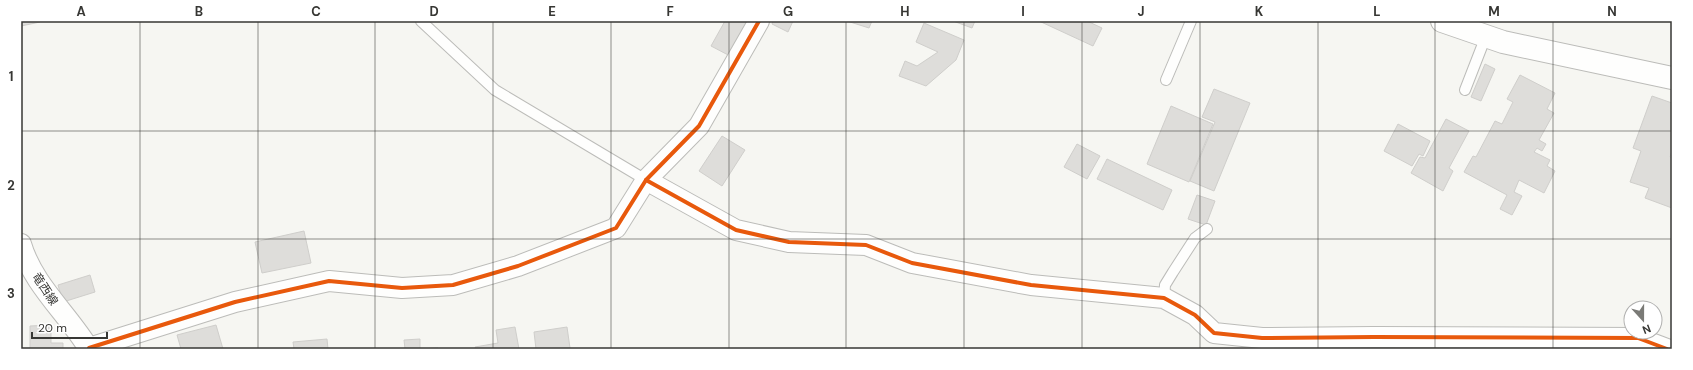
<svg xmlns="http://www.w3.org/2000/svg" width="1693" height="370" font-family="'DM Sans','Noto Sans JP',sans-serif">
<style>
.building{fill:#deddda;stroke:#cfcecb}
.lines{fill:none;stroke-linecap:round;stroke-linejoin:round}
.lane-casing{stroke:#bcbcb9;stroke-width:12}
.street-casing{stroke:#bcbcb9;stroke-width:22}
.secondary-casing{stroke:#bcbcb9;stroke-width:24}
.lane{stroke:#fefefd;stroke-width:10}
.street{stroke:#fefefd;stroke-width:20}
.secondary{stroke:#fefefd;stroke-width:22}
.cycleway-casing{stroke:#fff;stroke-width:6}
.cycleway{stroke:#e8590c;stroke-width:4}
.grid{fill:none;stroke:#373734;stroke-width:1;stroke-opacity:0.55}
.labels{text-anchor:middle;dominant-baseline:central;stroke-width:3;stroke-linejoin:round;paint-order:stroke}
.street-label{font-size:12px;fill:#373734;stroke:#fff}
.neatline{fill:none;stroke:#373734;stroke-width:1.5}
.grid-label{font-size:13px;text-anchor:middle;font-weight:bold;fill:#373734}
</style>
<rect width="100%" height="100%" fill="#f6f6f2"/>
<g class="building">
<path d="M21 21H39L40 22 21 26Z"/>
<path d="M725 21H753L732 57 711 46Z"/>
<path d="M773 21H793L788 32 772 24Z"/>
<path d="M847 21H872L869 28Z"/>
<path d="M953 21H975L972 28Z"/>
<path d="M1039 21H1087L1102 28 1093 46Z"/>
<path d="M924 23 964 40 956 60 926 86 899 76 905 61 917 66 938 52 916 42Z"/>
<path d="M1485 64 1495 69 1481 101 1471 97Z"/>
<path d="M1520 75 1555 93 1547 109 1554 113 1539 140 1546 144 1542 151 1537 148 1534 152 1550 160 1547 166 1555 171 1544 193 1519 180 1514 192 1522 196 1512 215 1500 209 1507 195 1464 172 1473 156 1476 157 1495 121 1502 124 1513 102 1507 99Z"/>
<path d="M1214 89 1250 103 1214 191 1190 181 1215 122 1202 117Z"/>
<path d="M1652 96 1672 103V151L1670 157 1672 158V208L1645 198 1649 188 1630 182 1641 151 1633 148Z"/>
<path d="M1171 106 1213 124 1189 182 1147 164Z"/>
<path d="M1446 119 1469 131 1449 168 1453 171 1443 191 1411 173 1420 157 1425 158Z"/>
<path d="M1398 124 1430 141 1423 156 1419 154 1412 166 1384 151Z"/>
<path d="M722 136 745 150 722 186 699 171Z"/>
<path d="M1077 144 1100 156 1087 179 1064 167Z"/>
<path d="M1107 159 1172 190 1163 210 1097 179Z"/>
<path d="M1197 195 1215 201 1206 225 1188 219Z"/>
<path d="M304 231 311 263 262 273 255 242Z"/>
<path d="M90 275 95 292 63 302 58 285Z"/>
<path d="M51 325V343H63V349H30V326Z"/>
<path d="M216 325 223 349H181L177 335Z"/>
<path d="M515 327 519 349H476L475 347 498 343 496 330Z"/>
<path d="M567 327 570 348 536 349 534 332Z"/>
<path d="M327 339 328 349H294L293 342Z"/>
<path d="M420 339V349L438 348V349H405L404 340Z"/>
</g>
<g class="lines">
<defs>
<g id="lane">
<path d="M421 21 495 90 646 180"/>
<path d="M1166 80 1191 21"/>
<path d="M1465 90 1486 36"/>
<path d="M1164 298 1165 285 1173 272 1195 238 1207 229"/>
</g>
<g id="street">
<path d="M646 180 736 230 789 242 866 245 912 263 1031 285 1164 298 1195 315 1214 333 1262 338 1374 337 1638 338 1667 349"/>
<path d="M21 244C33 285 68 314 89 349"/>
<path d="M89 348 235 302 329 281 402 288 453 285 518 266 616 228 646 180 699 126 759 21"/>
</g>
<path id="secondary" d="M1442 21 1503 42 1672 78"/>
</defs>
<use href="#lane" class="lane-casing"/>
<use href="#street" class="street-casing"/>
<use href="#secondary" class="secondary-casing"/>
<use href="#lane" class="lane"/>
<use href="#street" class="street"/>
<use href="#secondary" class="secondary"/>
<defs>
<g id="cycleway">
<path d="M646 180 736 230 789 242 866 245 912 263 1031 285 1164 298 1195 315 1214 333 1262 338 1374 337 1638 338 1667 349"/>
<path d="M89 348 235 302 329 281 402 288 453 285 518 266 616 228 646 180 699 126 759 21"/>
</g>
</defs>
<use href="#cycleway" class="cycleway-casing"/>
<use href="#cycleway" class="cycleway"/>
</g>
<path class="grid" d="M140 21V349M258 21V349M375 21V349M493 21V349M611 21V349M729 21V349M846 21V349M964 21V349M1082 21V349M1200 21V349M1318 21V349M1435 21V349M1553 21V349M21 131H1672M21 239H1672"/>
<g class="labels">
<g class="street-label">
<text transform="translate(45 289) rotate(57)">竜西線</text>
</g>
</g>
<rect width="1693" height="370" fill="none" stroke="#ffffff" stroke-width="44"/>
<g transform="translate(1643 320) rotate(159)"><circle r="19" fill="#ffffff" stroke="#afafae"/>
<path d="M0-3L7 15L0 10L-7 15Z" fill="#7a7a76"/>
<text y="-6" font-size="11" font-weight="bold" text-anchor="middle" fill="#373734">N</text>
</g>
<path d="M32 332v6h75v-6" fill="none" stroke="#373734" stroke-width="2"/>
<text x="38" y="332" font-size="12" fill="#373734" stroke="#ffffff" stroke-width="3" paint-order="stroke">20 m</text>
<rect x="22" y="22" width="1649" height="326" class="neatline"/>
<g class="grid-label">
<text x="81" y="16">A</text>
<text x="199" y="16">B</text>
<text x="316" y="16">C</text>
<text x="434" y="16">D</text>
<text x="552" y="16">E</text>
<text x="670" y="16">F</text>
<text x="788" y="16">G</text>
<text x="905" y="16">H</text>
<text x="1023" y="16">I</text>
<text x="1141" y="16">J</text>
<text x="1259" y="16">K</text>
<text x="1377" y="16">L</text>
<text x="1494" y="16">M</text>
<text x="1612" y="16">N</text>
<text x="11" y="81">1</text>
<text x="11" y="190">2</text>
<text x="11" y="298">3</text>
</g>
</svg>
